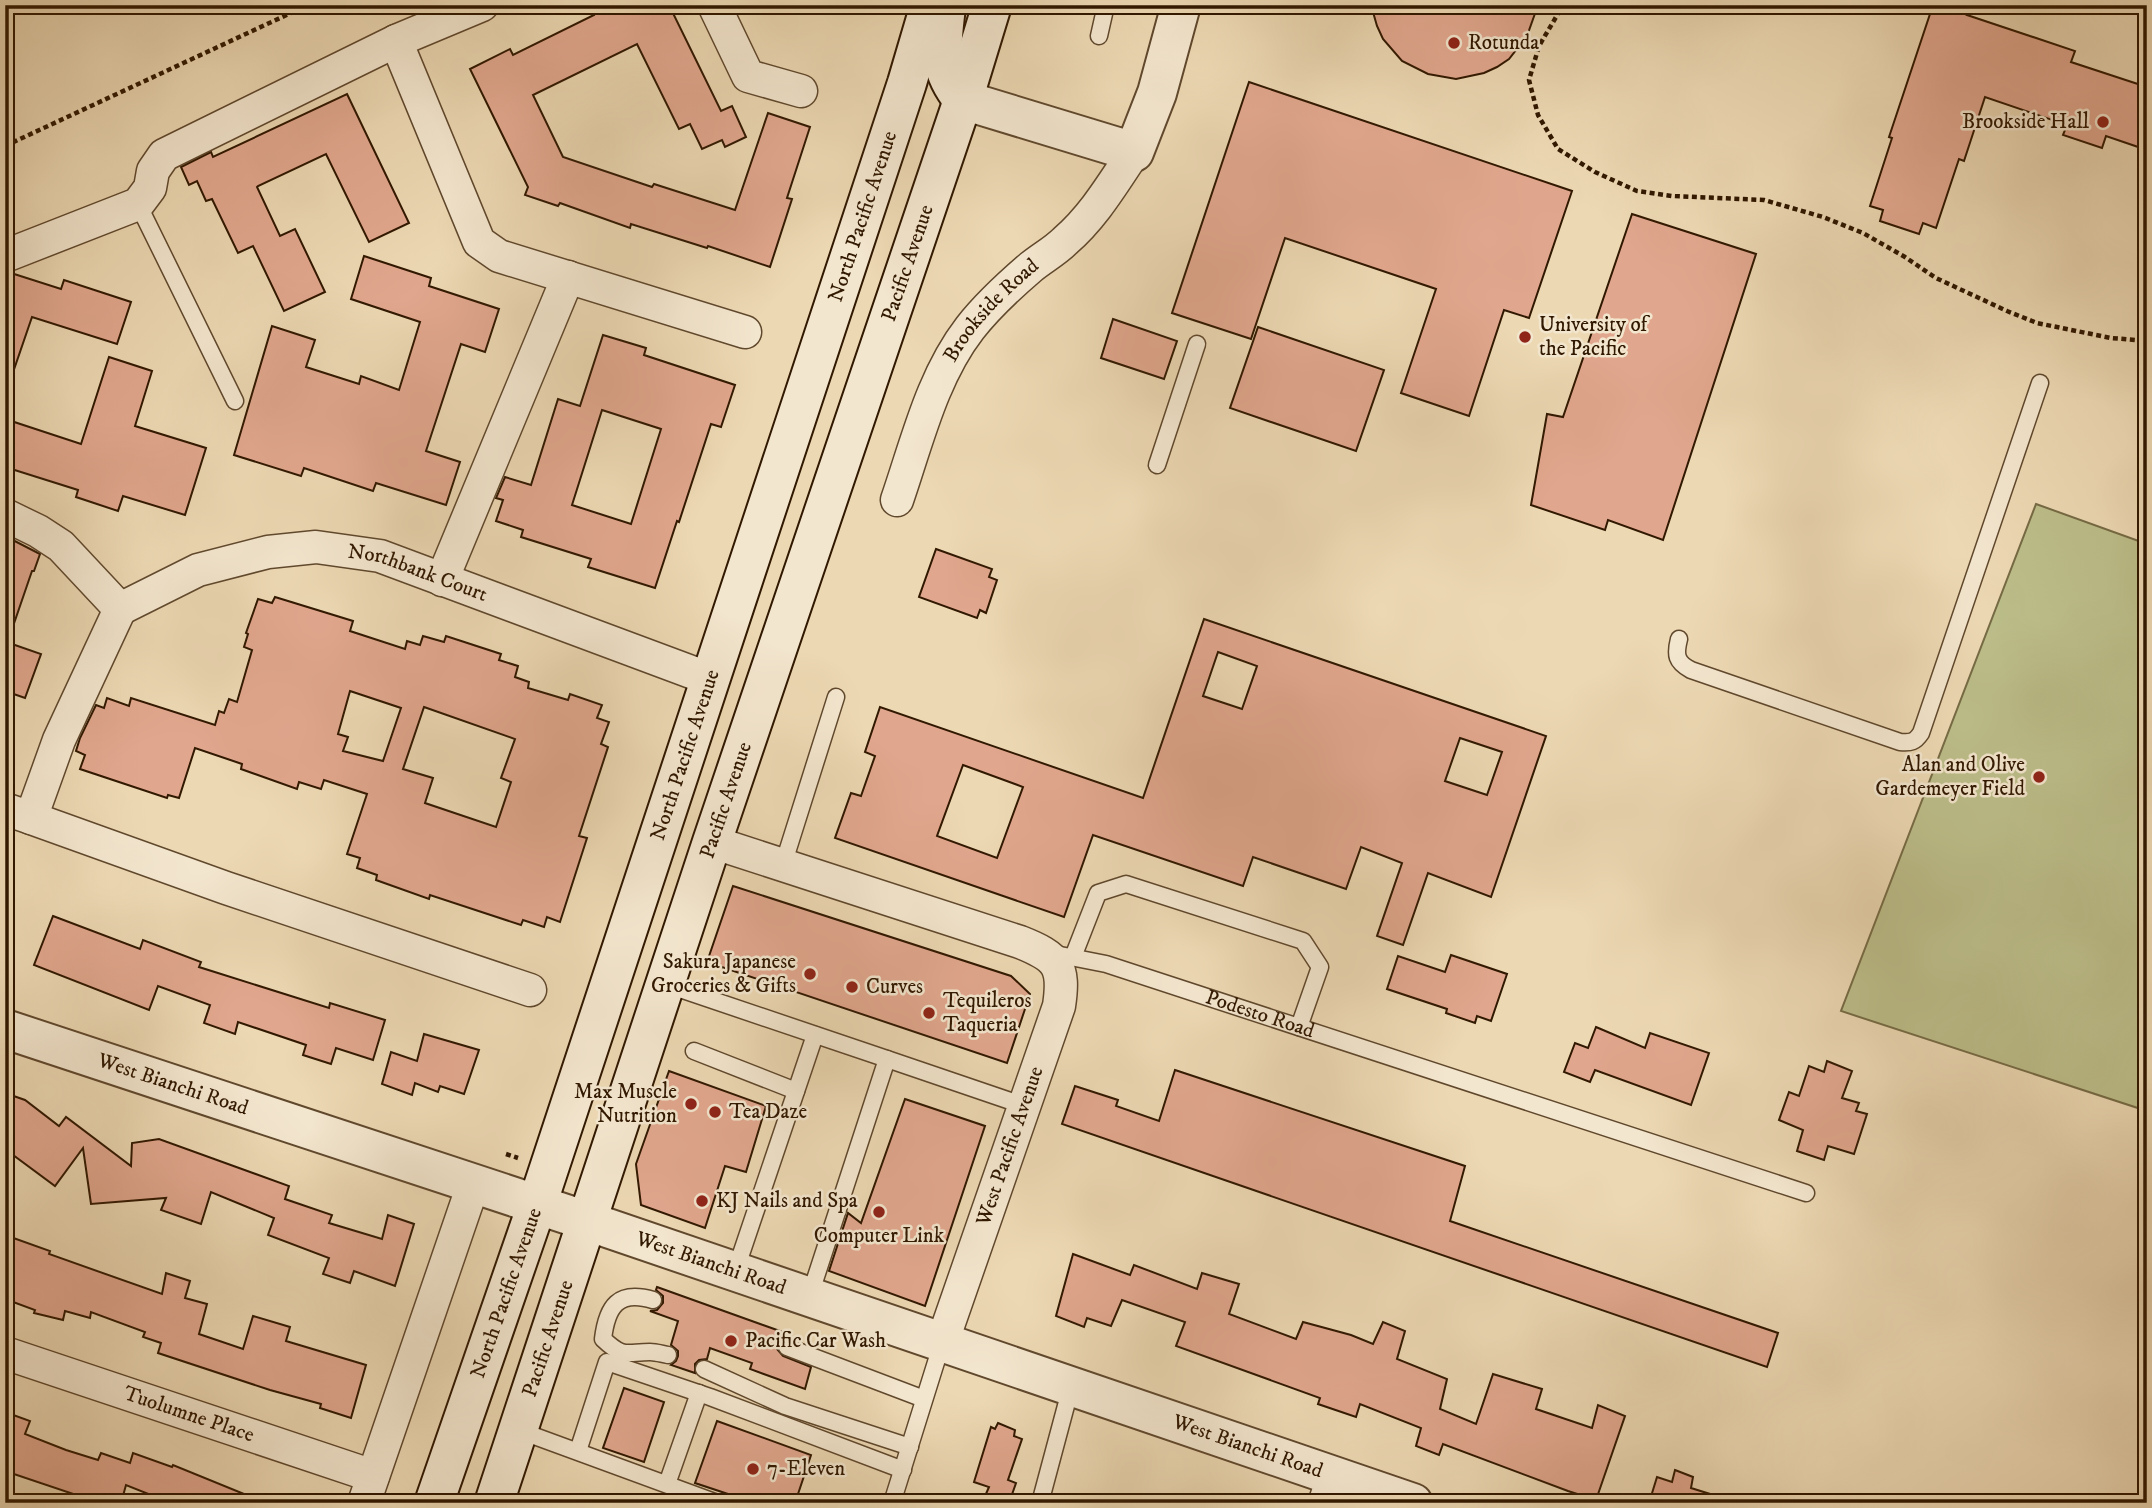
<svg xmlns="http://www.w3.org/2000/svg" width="2152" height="1508" font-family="'IM FELL DW Pica',serif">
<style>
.green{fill:#bcbe8a;stroke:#766b45;stroke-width:2}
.building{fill:#e1a78e;stroke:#311800;stroke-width:2;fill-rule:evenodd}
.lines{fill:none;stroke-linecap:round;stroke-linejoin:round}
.service-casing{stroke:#60482d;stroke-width:19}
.minor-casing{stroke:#60482d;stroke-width:35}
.tertiary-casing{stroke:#60482d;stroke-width:42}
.secondary-casing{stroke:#311800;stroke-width:42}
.path{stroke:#311800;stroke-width:4.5;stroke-dasharray:5 3.5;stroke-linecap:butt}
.service{stroke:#f3e6ce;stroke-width:16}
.minor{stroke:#f3e6ce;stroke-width:32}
.tertiary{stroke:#f3e6ce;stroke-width:38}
.secondary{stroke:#f3e6ce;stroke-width:38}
.poi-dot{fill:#8f2418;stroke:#f3e6ce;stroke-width:2.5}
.labels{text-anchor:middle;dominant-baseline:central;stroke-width:5;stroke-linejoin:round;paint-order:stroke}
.poi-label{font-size:21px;fill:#311800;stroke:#f3e6ce;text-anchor:start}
.street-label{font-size:21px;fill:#311800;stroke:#f3e6ce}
</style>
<rect width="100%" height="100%" fill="#ecd8b3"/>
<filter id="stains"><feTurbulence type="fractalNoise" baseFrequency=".00286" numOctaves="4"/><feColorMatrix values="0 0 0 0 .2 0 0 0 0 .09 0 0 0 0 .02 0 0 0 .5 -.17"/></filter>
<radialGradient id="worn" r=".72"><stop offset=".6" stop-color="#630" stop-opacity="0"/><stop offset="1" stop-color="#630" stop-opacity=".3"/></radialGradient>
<path class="green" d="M2036 504 2147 544V1111L1841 1011Z"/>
<g class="building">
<path d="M590 5H669L721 111 732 106 746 137 725 147 722 140 702 149 690 124 679 129 637 44 533 95 563 157 652 187 654 184 735 210 768 113 810 127 787 198 792 199 770 267 708 246 707 248 631 224 630 228 560 203 558 206 525 195 528 187 470 69 510 49 513 55 594 15Z"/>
<path d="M1371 5H1538L1527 36 1509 59 1497 67 1484 73 1456 79 1428 74 1402 61 1383 39 1377 26Z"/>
<path d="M1933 5H1942L1968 14 1967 15 2075 51 2071 62 2147 87V150L2106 136 2102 148 2063 135 2067 125 1985 97 1964 161 1959 159 1936 228 1923 223 1919 234 1880 221 1883 210 1870 206 1892 138 1889 137Z"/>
<path d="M1249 82 1572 191 1529 318 1504 310 1469 416 1401 393 1436 289 1285 238 1251 339 1172 313Z"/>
<path d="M347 94 409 223 369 242 326 154 258 186 257 187 280 236 295 229 325 292 284 311 253 246 238 253 212 199 206 201 197 181 189 185 181 167 211 152 213 157Z"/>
<path d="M1632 214 1756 254 1663 540 1608 520 1605 530 1531 505 1547 414 1563 417Z"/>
<path d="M364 256 431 278 429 286 499 309 485 352 461 344 426 451 460 462 446 505 376 483 373 491 304 468 301 476 234 455 272 326 315 340 306 367 359 384 361 376 399 390 420 322 351 299Z"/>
<path d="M11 273 61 289 64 280 131 302 117 344 32 317 9 384 5 383V274Z"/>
<path d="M1113 319 1177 341 1164 379 1101 358Z"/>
<path d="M1258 327 1384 370 1356 451 1230 408Z"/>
<path d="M603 335 646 348 644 355 735 385 721 427 711 424 679 522 677 521 655 588 588 567 591 559 521 537 523 530 496 521 503 500 496 498 505 477 531 485 558 399 580 406ZM602 410 661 429 631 524 572 505Z"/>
<path d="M109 357 152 371 135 426 206 448 185 515 123 496 118 511 76 497 78 490 5 467V419L81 444Z"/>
<path d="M5 536 40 554 34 571H32L9 638H5Z"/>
<path d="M936 549 992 569 989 577 997 580 986 613 980 610 977 618 919 597Z"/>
<path d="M275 597 353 621 350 631 405 649 407 641 420 645 423 636 444 642 446 636 501 654 499 660 518 666 515 677 529 682 528 688 568 700 570 694 602 705 597 718 609 722 601 744 608 747 579 836 587 838 560 922 547 917 544 927 523 920 521 925 430 895 429 899 376 880 377 875 357 868 360 858 347 854 367 794 324 780 321 789 299 782 297 789 241 769 242 764 195 748 179 798 168 795 167 798 80 769 85 755 76 751 80 738 96 705 104 708 107 698 129 706 131 698 215 725 219 711 224 713 229 699 237 702 252 650 244 647 248 634 246 633 258 599 272 603ZM350 691 401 708 383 761 343 751 348 737 338 734ZM424 707 515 739 501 778 511 782 496 827 425 803 433 778 403 769Z"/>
<path d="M1204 619 1546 736 1491 897 1428 873 1403 945 1377 936 1402 863 1361 847 1346 889 1253 857 1243 886 1093 835 1064 917 835 838 851 793 861 796 875 756 865 752 880 707 1143 798ZM1218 652 1257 666 1242 709 1203 696ZM1460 738 1502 752 1487 795 1445 781ZM963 765 1023 787 997 858 937 836Z"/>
<path d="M12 644 41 654 25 698 5 691V665Z"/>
<path d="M733 886 1011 976 1030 994 1007 1063 707 962Z"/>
<path d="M53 916 140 949 143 940 201 962 199 967 329 1008 330 1003 385 1020 373 1060 336 1048 331 1064 303 1055 306 1045 238 1022 235 1034 204 1023 210 1005 158 986 149 1010 34 965Z"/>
<path d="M1451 955 1507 974 1491 1021 1477 1016 1475 1023 1446 1013 1447 1009 1387 989 1398 956 1445 972Z"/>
<path d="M1596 1027 1645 1048 1650 1033 1709 1053 1691 1105 1595 1070 1590 1082 1564 1072 1575 1043 1588 1048Z"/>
<path d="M424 1034 479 1050 464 1094 440 1086 438 1092 415 1083 412 1095 382 1084 391 1052 417 1061Z"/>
<path d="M1827 1061 1852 1071 1842 1098 1859 1103 1856 1111 1867 1114 1854 1154 1828 1146 1824 1160 1797 1151 1803 1130 1779 1120 1789 1092 1799 1096 1809 1066 1824 1072Z"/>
<path d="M1175 1070 1465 1166 1450 1221 1778 1333 1767 1367 1062 1124 1075 1086 1118 1100 1116 1106 1159 1121Z"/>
<path d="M669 1071 766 1106 746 1172 725 1166 705 1228 641 1205 636 1164Z"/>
<path d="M5 1093 25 1100 59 1126 66 1117 131 1166 132 1143 159 1139 289 1186 285 1199 332 1215 329 1223 382 1239 388 1215 414 1224 395 1286 354 1271 350 1283 323 1274 329 1258 268 1235 274 1218 211 1192 201 1224 161 1210 166 1198 91 1204 83 1148 55 1186 5 1149Z"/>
<path d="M905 1099 985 1126 925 1306 829 1271 848 1213 861 1223Z"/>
<path d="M5 1235 50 1251 49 1254 162 1294 166 1273 190 1281 185 1298 207 1304 199 1334 243 1349 253 1316 290 1327 286 1341 366 1365 351 1418 320 1408 321 1404 270 1390 158 1353 161 1343 143 1337 145 1332 91 1312 90 1318 65 1311 63 1320 34 1313 35 1310 5 1299Z"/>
<path d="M1073 1254 1130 1275 1134 1265 1197 1289 1202 1273 1239 1284 1229 1314 1296 1339 1303 1322 1351 1335 1373 1344 1383 1322 1405 1331 1397 1359 1447 1379 1440 1409 1476 1424 1493 1374 1542 1389 1536 1409 1592 1428 1598 1405 1625 1416 1596 1500 1568 1491 1443 1444 1439 1455 1416 1446 1421 1428 1360 1404 1356 1417 1318 1404 1320 1398 1176 1346 1185 1322 1122 1300 1111 1326 1087 1318 1084 1327 1056 1316Z"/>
<path d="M657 1287 791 1335V1337H785L780 1339 777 1349 783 1356 811 1367 805 1389 750 1369 752 1363 710 1348 707 1359 699 1360 695 1364V1373L671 1365 676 1361 678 1356V1351L671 1345 678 1321 650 1311 657 1310 663 1303V1296L656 1290Z"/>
<path d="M624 1388 664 1402 644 1462 603 1448Z"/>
<path d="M5 1412 30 1421 25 1434 66 1450 98 1460 101 1453 130 1463 133 1453 172 1467 173 1465 266 1503H171L126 1485 121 1503H100L11 1473 8 1482H5Z"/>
<path d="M717 1421 811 1455 795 1503H755L695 1483Z"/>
<path d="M998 1423 1015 1430 1014 1436 1022 1439 1008 1480 1016 1483 1009 1503H982L989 1487 974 1482 991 1427 995 1429Z"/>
<path d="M1675 1470 1693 1477 1691 1488 1723 1498 1722 1503H1649L1657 1477 1672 1482Z"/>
</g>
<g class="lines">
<defs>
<g id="service">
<path d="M1099 36 1106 5"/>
<path d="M138 204 235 401"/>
<path d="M1157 465 1197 344"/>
<path d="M1679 639C1675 655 1676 662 1691 670L1900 742C1911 743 1915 742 1921 733L2040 383"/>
<path d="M783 865 836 697"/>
<path id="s1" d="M1050 953 1106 964 1806 1193"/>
<path d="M1073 957 1098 893 1126 884 1303 941 1320 967 1299 1027"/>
<path d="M665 984 887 1059 809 1298"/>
<path d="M694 1051 796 1091"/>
<path d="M887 1059 1025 1106"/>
<path d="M735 1272 815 1035"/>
<path d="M653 1300C618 1290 607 1306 603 1339 624 1359 626 1352 650 1352 656 1352 662 1354 668 1355"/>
<path d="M787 1347 924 1399"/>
<path d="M704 1369 785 1406 910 1447"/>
<path d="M518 1430 717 1503"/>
<path d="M578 1451 607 1362 710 1397 903 1470"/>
<path d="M667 1484 699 1393"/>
<path d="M892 1503 942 1343"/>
<path d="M1040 1503 1071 1387"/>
<path d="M1316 1503 1326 1473"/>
</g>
<g id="minor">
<path d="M714 5 748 76 801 91"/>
<path d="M396 41 479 242 499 256 745 332"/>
<path d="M5 256 138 204 150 188 153 171 164 155 396 41 482 5"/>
<path id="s2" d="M897 500C917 442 932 377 970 328 988 305 1010 285 1031 267 1042 258 1055 251 1065 241 1094 216 1113 183 1134 152"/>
<path d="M5 515 38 531 61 546 120 609"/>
<path d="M442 580 568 277"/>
<path id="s3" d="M120 609 198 570 268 552 316 547 380 556 710 679"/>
<path d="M5 809 31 818 59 740 120 609"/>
<path d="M31 818 226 888 530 990"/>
<path d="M712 842 1020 942C1058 957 1065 966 1059 1006L942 1343"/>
<path id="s4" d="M5 1353 373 1476"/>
<path d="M364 1503 473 1185"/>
</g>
<g id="tertiary">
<path d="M963 100 1134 152 1157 93 1181 5"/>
<path id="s5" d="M5 1029 587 1221 1413 1503"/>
</g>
<g id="secondary">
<path d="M946 6C942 46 936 67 963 100"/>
<path id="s6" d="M434 1503 537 1205 907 83 930 5"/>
<path id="s7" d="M494 1503 712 842 963 100 992 5"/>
</g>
</defs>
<use href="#service" class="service-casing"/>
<use href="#minor" class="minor-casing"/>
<use href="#tertiary" class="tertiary-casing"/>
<use href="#secondary" class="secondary-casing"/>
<g class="path">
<path d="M1567 5 1559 12 1539 46 1529 80 1538 115 1558 149 1595 172 1637 191 1672 196 1764 200 1823 217 1863 233 1905 257 1936 278 2007 311 2037 323 2111 338 2147 341"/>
<path d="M5 146 308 5"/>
<path d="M506 1154 518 1158"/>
</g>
<use href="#service" class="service"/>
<use href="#minor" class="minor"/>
<use href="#tertiary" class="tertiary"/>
<use href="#secondary" class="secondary"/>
</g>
<g class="poi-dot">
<circle cx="1454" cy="43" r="7"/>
<circle cx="2103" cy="122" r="7"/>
<circle cx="1525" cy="337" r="7"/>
<circle cx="2039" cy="777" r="7"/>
<circle cx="810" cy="974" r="7"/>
<circle cx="852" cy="987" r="7"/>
<circle cx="929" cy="1013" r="7"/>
<circle cx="691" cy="1104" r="7"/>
<circle cx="715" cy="1112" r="7"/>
<circle cx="702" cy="1201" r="7"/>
<circle cx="879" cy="1212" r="7"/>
<circle cx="731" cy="1341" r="7"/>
<circle cx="753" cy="1469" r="7"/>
</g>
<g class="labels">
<g class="poi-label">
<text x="1468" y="43">Rotunda</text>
<text x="2089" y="122" text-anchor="end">Brookside Hall</text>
<text x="1539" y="325">University of<tspan x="1539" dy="24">the Pacific</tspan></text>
<text x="2025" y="765" text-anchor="end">Alan and Olive<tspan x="2025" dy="24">Gardemeyer Field</tspan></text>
<text x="796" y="962" text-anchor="end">Sakura Japanese<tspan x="796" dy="24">Groceries &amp; Gifts</tspan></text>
<text x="866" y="987">Curves</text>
<text x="943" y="1001">Tequileros<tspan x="943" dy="24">Taqueria</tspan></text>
<text x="677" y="1092" text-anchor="end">Max Muscle<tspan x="677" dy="24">Nutrition</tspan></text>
<text x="729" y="1112">Tea Daze</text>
<text x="716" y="1201">KJ Nails and Spa</text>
<text x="879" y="1236" text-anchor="middle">Computer Link</text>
<text x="745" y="1341">Pacific Car Wash</text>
<text x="767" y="1469">7-Eleven</text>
</g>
<g class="street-label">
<text stroke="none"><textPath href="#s6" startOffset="1356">North Pacific Avenue</textPath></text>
<text stroke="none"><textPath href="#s7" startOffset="1307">Pacific Avenue</textPath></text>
<text stroke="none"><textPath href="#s2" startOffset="215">Brookside Road</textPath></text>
<text stroke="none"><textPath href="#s3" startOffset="313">Northbank Court</textPath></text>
<text stroke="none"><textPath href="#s6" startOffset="789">North Pacific Avenue</textPath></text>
<text stroke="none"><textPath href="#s7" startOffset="740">Pacific Avenue</textPath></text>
<text stroke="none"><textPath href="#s1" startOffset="219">Podesto Road</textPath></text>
<text stroke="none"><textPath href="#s5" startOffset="177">West Bianchi Road</textPath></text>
<text transform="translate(1010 1146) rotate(-71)">West Pacific Avenue</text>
<text stroke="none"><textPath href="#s5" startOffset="744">West Bianchi Road</textPath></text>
<text stroke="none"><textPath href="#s6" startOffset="222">North Pacific Avenue</textPath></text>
<text stroke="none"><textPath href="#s7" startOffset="173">Pacific Avenue</textPath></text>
<text stroke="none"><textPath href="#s4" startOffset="194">Tuolumne Place</textPath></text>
<text stroke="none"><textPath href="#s5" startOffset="1311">West Bianchi Road</textPath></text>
</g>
</g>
<rect width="2152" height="1508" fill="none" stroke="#ecd8b3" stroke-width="28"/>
<rect x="7" y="7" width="2138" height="1494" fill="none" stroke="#311800" stroke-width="3.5"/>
<rect x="14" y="14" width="2124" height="1480" fill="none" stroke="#311800" stroke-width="2"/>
<rect width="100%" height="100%" filter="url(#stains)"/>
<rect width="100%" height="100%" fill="url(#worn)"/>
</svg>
